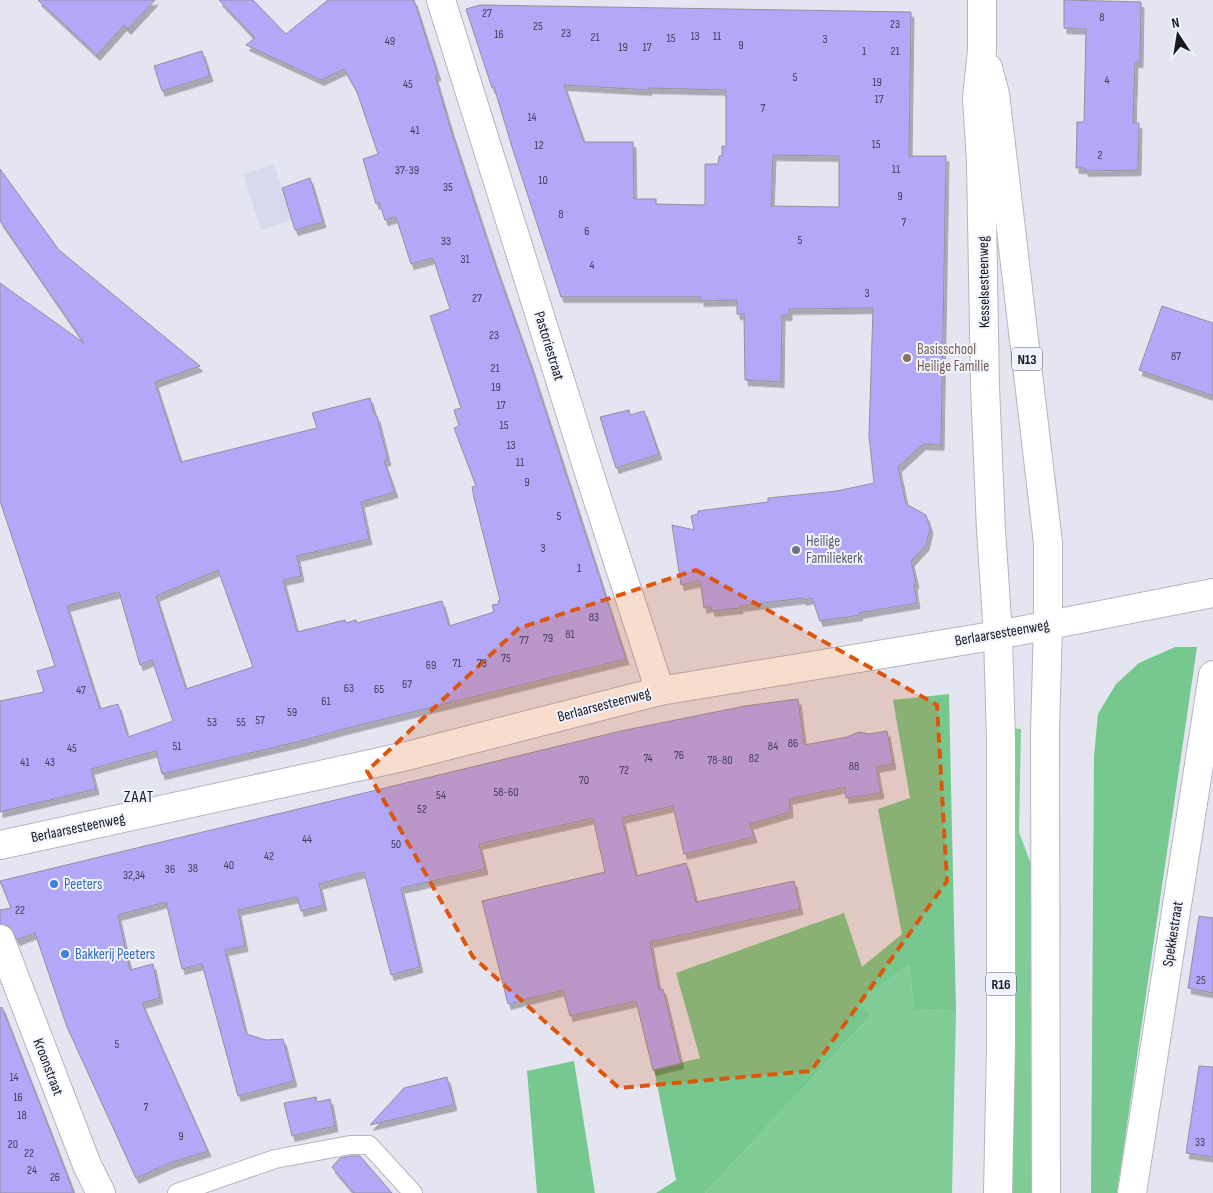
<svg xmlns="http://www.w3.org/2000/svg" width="1213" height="1193" font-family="'Sofia Sans Condensed',sans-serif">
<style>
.built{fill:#d7d9ed}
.green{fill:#80cc96}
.forest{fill:#76c88e}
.building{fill:#b3a7f8;stroke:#92919c;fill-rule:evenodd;filter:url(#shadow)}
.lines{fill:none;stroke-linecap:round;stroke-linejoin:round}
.service-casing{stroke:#b3b5c0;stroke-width:20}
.minor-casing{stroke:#b3b5c0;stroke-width:30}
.tertiary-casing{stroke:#b3b5c0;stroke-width:30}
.primary-casing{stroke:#b3b5c0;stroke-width:30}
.service{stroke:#fff;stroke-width:18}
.minor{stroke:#fff;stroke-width:28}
.tertiary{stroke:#fff;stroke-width:28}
.primary{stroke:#fff;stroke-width:28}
.marked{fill:#de560d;fill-opacity:0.2;stroke:#de560d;stroke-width:4;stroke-dasharray:10 6;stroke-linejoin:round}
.education-dot{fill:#8d6e63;stroke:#f1f3ff;stroke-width:2}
.worship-dot{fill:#6b7280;stroke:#f1f3ff;stroke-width:2}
.shop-dot{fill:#3f7fe0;stroke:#f1f3ff;stroke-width:2}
.labels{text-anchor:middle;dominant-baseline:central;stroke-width:4;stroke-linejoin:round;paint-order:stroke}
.number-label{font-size:12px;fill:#403e55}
.shield{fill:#f1f3ff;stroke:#5a5c62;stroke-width:1}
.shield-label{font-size:14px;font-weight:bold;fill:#1a1b1f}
.street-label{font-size:15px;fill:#1a1b1f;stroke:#f1f3ff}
.education-label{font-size:15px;fill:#785e54;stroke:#f1f3ff;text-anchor:start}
.worship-label{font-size:15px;fill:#5b616d;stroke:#f1f3ff;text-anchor:start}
.shop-label{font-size:15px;fill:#366cbe;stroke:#f1f3ff;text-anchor:start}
.neighbourhood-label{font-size:16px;letter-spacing:1px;fill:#1a1b1f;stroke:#f1f3ff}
</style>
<defs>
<filter id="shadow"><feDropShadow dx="3" dy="5.5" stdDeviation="0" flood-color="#0004"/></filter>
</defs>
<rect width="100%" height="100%" fill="#e4e5f1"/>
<path class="built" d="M274 164 292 220 261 230 243 174Z"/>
<g class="green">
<path d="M1009 728 1021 729 1019 832 1037 880 1035 1193H1007Z"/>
<path d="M909 965 914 1010 956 1011 952 1193H705L871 1015 859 1001Z"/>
</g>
<g class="forest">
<path d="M1175 647H1197L1117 1193H1091L1094 756 1098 714 1116 684 1139 663Z"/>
<path d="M949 694 956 1011 914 1010 909 965 859 1001 871 1015 705 1193H656L676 1180 654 1069 700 1058 676 973 844 913 862 967 902 934 878 809 910 798 893 700Z"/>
<path d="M574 1061 595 1193H537L527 1071Z"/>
</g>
<g class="building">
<path d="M38 0H155L128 29 124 25 97 55Z"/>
<path d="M219 0H253L286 34 328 0H414L438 75 435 76 451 130 494 261 531 366 626 659 344 729 301 741 162 774 156 751 91 769 96 789 0 812V701L44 692 37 671 55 666 0 501V283L84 343 0 221V169L59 250 200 366 155 382 181 462 317 428 312 413 370 398 375 416H377L388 460 384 461 395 492 361 502 369 539 297 556 301 576 283 580 297 632 345 620 346 623 356 620 357 623 442 601 449 626 494 612 492 605 499 604 498 601 500 600 474 498 472 487 476 486 454 428 459 426 454 410 461 408 430 316 450 309 433 258 411 264 396 217 385 220 379 202 376 204 363 159 378 154 357 92 344 69 321 80 246 45 255 38ZM218 570 253 667 186 689 156 596ZM119 592 140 665 152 660 173 721 128 737 118 704 100 709 67 606Z"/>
<path d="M1064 0 1141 2 1140 62H1135L1133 123H1139L1138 170 1085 171V168H1076L1077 122H1084L1086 29 1064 28Z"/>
<path d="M480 5 911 12 909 156H946L941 445 923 444 898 467 906 504 926 515 930 528 926 545 911 561 916 582 914 585 917 603 859 613 860 615 820 621 812 598 803 600V598L740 606V608L712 611 711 606 704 608 700 581 681 585 672 525 694 530 691 516 698 514V511L768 502V498L837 491 874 483 869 436 873 308 789 309V315H782L781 382 745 380 744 314H737V300L701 301V297H561L512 147 494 87 492 88 466 9ZM564 85 649 90V88L726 90V146H722V156H719L718 164H705V205L656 204V199H634L633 142H584ZM773 155 839 156V207L771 206Z"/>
<path d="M202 51 210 76 162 91 154 66Z"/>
<path d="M310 178 323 222 295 230 282 188Z"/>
<path d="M1162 306 1213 323V396L1139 370Z"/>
<path d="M629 410 630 415 644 411 659 454 616 468 600 417Z"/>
<path d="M798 699 804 745 847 737 859 732 869 734 887 731 893 764 876 767 881 793 846 798 845 787 789 799 790 812 750 824 754 837 684 854 673 806 622 818 636 876 686 863 696 902 794 881 800 909 650 942 659 990 663 989 681 1063 653 1070 636 1001 570 1016 563 990 508 1004 482 901 605 872 593 818 479 844 485 869 401 888 420 967 391 975 364 872 319 884 324 905 301 911 297 897 238 910 245 946 225 950 246 1034 266 1040 283 1039 294 1081 238 1096 202 964 182 969 166 902 118 915 130 970 153 964 160 998 142 1003 208 1151 170 1163 136 1178 67 1027 35 933 17 940 10 927 0 924V910L11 908 0 881 621 731 745 706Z"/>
<path d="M1199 916 1213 918V993L1188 988Z"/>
<path d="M2 1007 58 1151 74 1193H0V1008Z"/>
<path d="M1199 1066 1213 1067V1157L1186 1153Z"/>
<path d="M447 1077 454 1105 370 1125 404 1088Z"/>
<path d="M316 1097 317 1102 330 1099 335 1126 292 1136 284 1103Z"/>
<path d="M351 1156H360L392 1193H354L332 1167 340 1158Z"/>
</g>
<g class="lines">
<defs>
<path id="service" d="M177 1193 275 1159 350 1145H369L413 1193"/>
<g id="minor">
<path d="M441 0 592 482 660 691"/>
<path d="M0 939 87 1165 101 1193"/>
<path d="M1132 1193 1213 675"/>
</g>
<path id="tertiary" d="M0 845 407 756 660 691 998 635 1213 593"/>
<g id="primary">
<path d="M982 0V50L977 98 981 163 985 387 991 530 998 635 1001 742V1045L998 1193"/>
<path d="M988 68 995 94 1048 543V625L1045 732 1046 1193"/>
</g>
</defs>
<use href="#service" class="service-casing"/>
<use href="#minor" class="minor-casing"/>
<use href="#tertiary" class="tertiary-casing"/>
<use href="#primary" class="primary-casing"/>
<use href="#service" class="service"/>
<use href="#minor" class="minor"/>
<use href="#tertiary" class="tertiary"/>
<use href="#primary" class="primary"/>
</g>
<path class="marked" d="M696 570 937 705 947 881 811 1071 619 1088 473 957 367 771 519 628Z"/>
<circle class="education-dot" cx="907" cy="358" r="5"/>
<circle class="worship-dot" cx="796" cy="550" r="5"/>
<g class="shop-dot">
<circle cx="54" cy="884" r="5"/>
<circle cx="65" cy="954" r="5"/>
</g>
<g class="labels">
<g class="number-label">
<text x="487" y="13">27</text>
<text x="1102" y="17">8</text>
<text x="895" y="24">23</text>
<text x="538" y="26">25</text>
<text x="566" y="33">23</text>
<text x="499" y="34">16</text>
<text x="695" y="36">13</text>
<text x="717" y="36">11</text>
<text x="595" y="37">21</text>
<text x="671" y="38">15</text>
<text x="825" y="39">3</text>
<text x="390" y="41">49</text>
<text x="741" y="45">9</text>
<text x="623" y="47">19</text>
<text x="647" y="47">17</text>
<text x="864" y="51">1</text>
<text x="895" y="51">21</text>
<text x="795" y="77">5</text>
<text x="1107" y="80">4</text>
<text x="877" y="82">19</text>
<text x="408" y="84">45</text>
<text x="879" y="99">17</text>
<text x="763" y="108">7</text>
<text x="532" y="117">14</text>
<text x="415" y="130">41</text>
<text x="876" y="144">15</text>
<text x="539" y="145">12</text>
<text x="1100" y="155">2</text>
<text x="896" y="169">11</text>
<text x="407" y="170">37-39</text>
<text x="543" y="180">10</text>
<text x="448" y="187">35</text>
<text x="900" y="196">9</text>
<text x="561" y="214">8</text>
<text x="904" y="222">7</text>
<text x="587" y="231">6</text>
<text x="800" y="240">5</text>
<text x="446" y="241">33</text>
<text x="465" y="259">31</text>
<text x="592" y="265">4</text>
<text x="867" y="293">3</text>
<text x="477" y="298">27</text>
<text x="494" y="335">23</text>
<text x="1176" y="356">87</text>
<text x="495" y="368">21</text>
<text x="496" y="387">19</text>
<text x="501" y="405">17</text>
<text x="504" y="425">15</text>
<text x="511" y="445">13</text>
<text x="520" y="462">11</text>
<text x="527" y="482">9</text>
<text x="559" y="516">5</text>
<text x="543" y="548">3</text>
<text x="579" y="568">1</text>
<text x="594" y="617">83</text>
<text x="570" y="634">81</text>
<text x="548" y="638">79</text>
<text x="524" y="640">77</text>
<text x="506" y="658">75</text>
<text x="457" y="663">71</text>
<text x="482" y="663">73</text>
<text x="431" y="665">69</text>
<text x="407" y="684">67</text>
<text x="349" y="688">63</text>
<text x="379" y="689">65</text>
<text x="81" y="690">47</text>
<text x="326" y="701">61</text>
<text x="292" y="712">59</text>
<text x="260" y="720">57</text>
<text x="212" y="722">53</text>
<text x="241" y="722">55</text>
<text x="793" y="743">86</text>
<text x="177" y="746">51</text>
<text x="773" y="746">84</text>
<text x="72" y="748">45</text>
<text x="679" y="755">76</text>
<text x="648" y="758">74</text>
<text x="754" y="758">82</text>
<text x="720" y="760">78-80</text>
<text x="25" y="762">41</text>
<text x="50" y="762">43</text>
<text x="854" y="766">88</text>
<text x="624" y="770">72</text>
<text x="584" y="780">70</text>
<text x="506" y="792">58-60</text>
<text x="441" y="795">54</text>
<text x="422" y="809">52</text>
<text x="307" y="839">44</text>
<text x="396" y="844">50</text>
<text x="269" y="856">42</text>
<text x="229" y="865">40</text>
<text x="193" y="868">38</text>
<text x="170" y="869">36</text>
<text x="134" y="875">32,34</text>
<text x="20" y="910">22</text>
<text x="1201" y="980">25</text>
<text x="117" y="1044">5</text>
<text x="14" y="1077">14</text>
<text x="18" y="1097">16</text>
<text x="146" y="1107">7</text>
<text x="22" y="1115">18</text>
<text x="181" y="1136">9</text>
<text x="1200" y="1142">33</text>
<text x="13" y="1144">20</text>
<text x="29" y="1153">22</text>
<text x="32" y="1170">24</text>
<text x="55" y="1177">26</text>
</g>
<g class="shield">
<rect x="1012" y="347.5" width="30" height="23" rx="4"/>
<rect x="986" y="972.5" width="30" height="23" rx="4"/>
</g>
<g class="shield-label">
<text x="1027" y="359">N13</text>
<text x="1001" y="984">R16</text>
</g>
<g class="street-label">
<text transform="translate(984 282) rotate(-91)">Kesselsesteenweg</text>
<text transform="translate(549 346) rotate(73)">Pastoriestraat</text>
<text transform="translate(1002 633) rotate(-10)">Berlaarsesteenweg</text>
<text transform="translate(604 705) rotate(-15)">Berlaarsesteenweg</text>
<text transform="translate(78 828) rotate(-12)">Berlaarsesteenweg</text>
<text transform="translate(1173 934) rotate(-81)">Spekkestraat</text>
<text transform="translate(48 1067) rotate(69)">Kroonstraat</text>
</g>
<g class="education-label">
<text x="917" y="349">Basisschool<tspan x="917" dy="17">Heilige Familie</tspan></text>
</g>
<g class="worship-label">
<text x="806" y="541">Heilige<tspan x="806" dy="17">Familiekerk</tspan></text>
</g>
<g class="shop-label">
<text x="64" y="884">Peeters</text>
<text x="75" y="954">Bakkerij Peeters</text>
</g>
<g class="neighbourhood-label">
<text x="139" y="797">ZAAT</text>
</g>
</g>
<g transform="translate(1178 35) rotate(348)" stroke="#f1f3ff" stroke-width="4" paint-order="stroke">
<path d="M0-4L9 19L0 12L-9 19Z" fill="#1a1b1f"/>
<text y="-8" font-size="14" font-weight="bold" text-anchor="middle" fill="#1a1b1f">N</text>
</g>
</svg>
